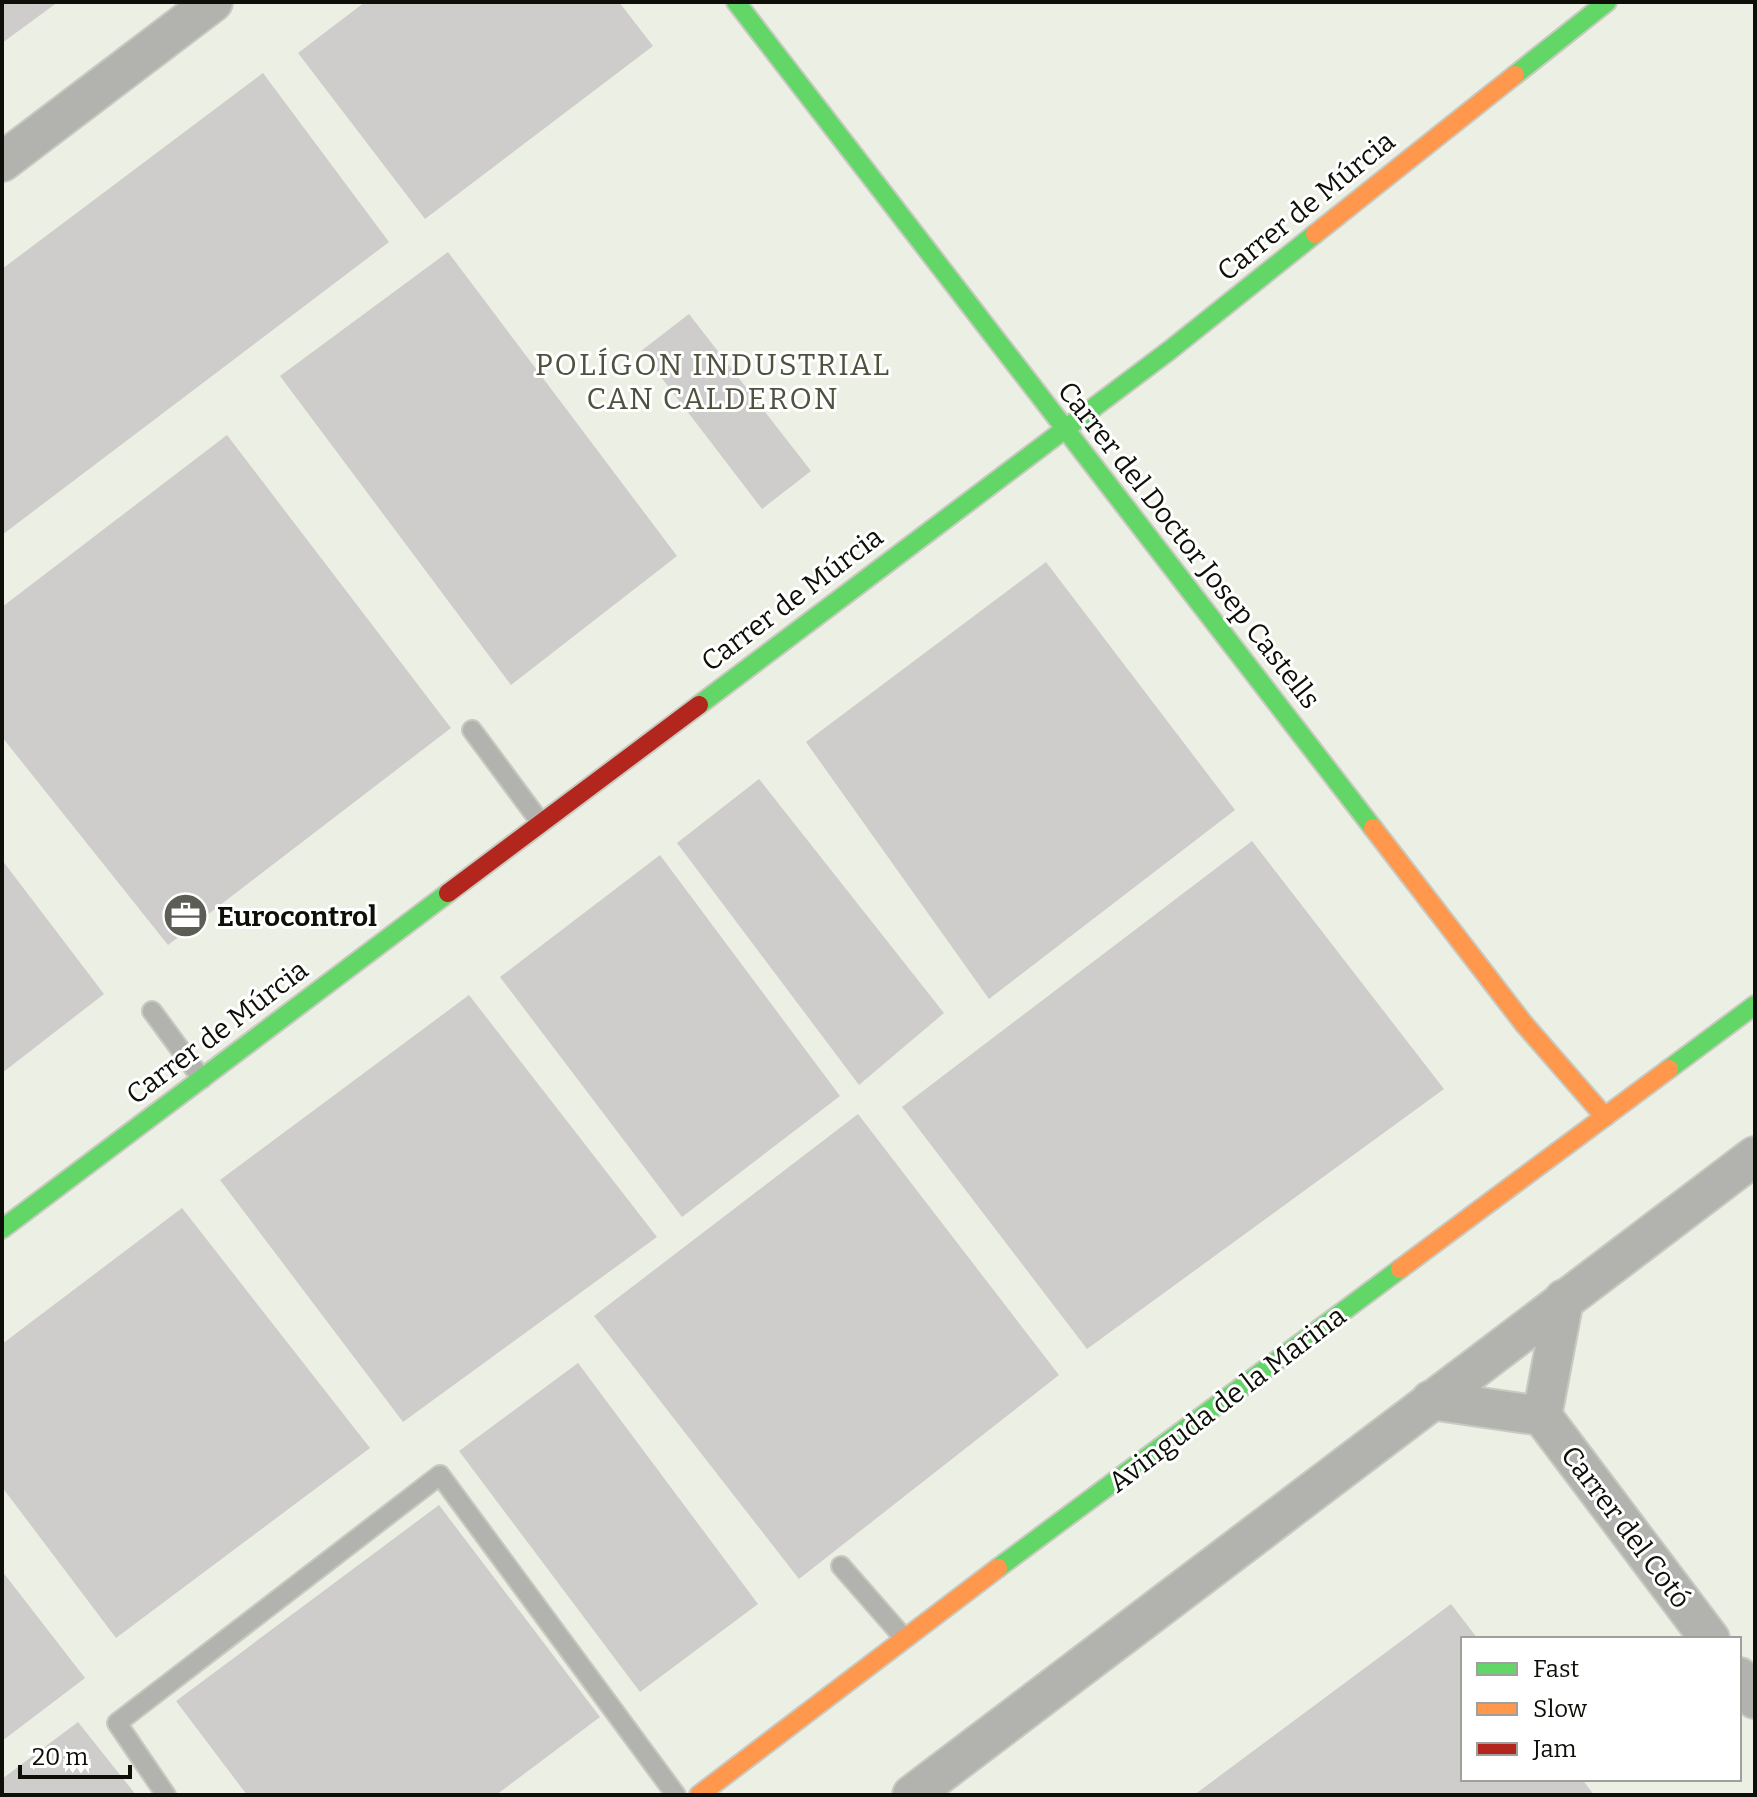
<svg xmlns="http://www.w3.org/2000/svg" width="1757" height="1797" font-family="Bitter,serif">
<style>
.building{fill:#cfcdcb}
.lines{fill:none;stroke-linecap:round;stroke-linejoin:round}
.lane-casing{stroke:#c8cac1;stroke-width:22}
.street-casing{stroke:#c8cac1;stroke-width:42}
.fast-casing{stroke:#c8cac1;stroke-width:22}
.slow-casing{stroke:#c8cac1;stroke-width:22}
.jam-casing{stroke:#c8cac1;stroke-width:22}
.lane{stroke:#b2b3ae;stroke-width:18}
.street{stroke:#b2b3ae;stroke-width:38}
.fast{stroke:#63d668;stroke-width:18}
.slow{stroke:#ff974d;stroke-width:18}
.jam{stroke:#b3261e;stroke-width:18}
.labels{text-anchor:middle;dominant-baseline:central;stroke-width:6;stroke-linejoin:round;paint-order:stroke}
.street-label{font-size:28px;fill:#0e0f08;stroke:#fff}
.poi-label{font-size:28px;font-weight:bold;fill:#0e0f08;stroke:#fff;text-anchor:start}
.neighbourhood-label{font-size:30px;letter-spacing:2px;fill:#4e513e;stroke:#fff}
</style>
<rect width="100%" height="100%" fill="#ecefe3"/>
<g class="building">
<path d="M2 2H58L2 43Z"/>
<path d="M365 2H619L653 46 425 219 298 53Z"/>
<path d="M263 73 389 242 2 535V269Z"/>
<path d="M448 252 677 556 511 685 280 376Z"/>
<path d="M689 314 811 471 762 509 641 351Z"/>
<path d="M227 435 451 728 168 945 2 737V607Z"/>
<path d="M1046 562 1235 810 989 999 806 742Z"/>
<path d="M759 779 944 1013 859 1085 677 843Z"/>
<path d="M1252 841 1444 1089 1087 1349 902 1107Z"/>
<path d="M660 855 840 1096 682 1217 500 977Z"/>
<path d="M2 860 104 994 2 1073Z"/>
<path d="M469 995 657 1237 403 1422 220 1180Z"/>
<path d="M858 1114 1059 1375 799 1579 594 1316Z"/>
<path d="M182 1208 370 1448 116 1638 2 1487V1344Z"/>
<path d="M578 1363 758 1604 640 1692 459 1451Z"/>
<path d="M439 1505 600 1717 496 1795H247L176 1701Z"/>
<path d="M2 1571 85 1678 2 1741Z"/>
<path d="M1451 1604 1478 1639H1463V1779H1582L1594 1795H1194Z"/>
<path d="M78 1722 136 1795H2V1779Z"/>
</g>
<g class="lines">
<defs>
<g id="lane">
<path d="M472 730 541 823"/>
<path d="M152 1011 202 1079"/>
<path d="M841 1566 904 1638"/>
<path d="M166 1795 117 1723 440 1475 676 1795"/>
</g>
<g id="street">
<path d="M2 162 213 2"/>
<path d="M1431 1400 1542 1416 1710 1639"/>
<path d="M1542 1416 1564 1299"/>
<path d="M1739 1677 1755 1699"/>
<path d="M912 1795 1755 1156"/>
</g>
<g id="fast">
<path d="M736 2 1373 828"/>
<path d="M1515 75 1607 2"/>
<path d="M699 705 1170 350 1315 234"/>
<path d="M1669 1069 1755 1005"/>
<path d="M2 1229 448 893"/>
<path d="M998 1568 1400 1269"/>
</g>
<g id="slow">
<path d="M1315 234 1515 75"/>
<path d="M1373 828 1524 1024 1605 1117"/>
<path d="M1400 1269 1669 1069"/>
<path d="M699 1795 998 1568"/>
</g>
<path id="jam" d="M448 893 699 705"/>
</defs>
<use href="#lane" class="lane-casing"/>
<use href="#street" class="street-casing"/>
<use href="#fast" class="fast-casing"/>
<use href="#slow" class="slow-casing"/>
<use href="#jam" class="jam-casing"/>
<use href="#lane" class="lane"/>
<use href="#street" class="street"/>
<use href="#fast" class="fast"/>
<use href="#slow" class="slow"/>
<use href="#jam" class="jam"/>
</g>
<defs>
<symbol id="office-disc" viewBox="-11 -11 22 22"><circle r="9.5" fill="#5c5d55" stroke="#fff"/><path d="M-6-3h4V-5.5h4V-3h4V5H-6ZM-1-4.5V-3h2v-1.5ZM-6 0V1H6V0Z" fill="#fff"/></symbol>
</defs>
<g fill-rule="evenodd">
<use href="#office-disc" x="160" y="890" width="51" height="51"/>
</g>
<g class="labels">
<g class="street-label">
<text transform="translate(1306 206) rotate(-39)">Carrer de Múrcia</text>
<text transform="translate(1189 545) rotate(52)">Carrer del Doctor Josep Castells</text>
<text transform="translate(792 599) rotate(-37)">Carrer de Múrcia</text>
<text transform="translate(217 1032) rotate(-37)">Carrer de Múrcia</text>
<text transform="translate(1227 1399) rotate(-37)">Avinguda de la Marina</text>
<text transform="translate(1626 1527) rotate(53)">Carrer del Cotó</text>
</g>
<g class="poi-label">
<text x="217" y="916">Eurocontrol</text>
</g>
<g class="neighbourhood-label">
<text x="713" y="365">POLÍGON INDUSTRIAL<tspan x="713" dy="34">CAN CALDERON</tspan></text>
</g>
</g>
<rect width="1757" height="1797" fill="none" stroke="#0e0f08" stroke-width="8"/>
<rect x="1461" y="1637" width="280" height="144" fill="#ffffff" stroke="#9f9f9c" stroke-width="2"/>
<rect x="1477" y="1663" width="40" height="12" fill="#63d668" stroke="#9f9f9c" stroke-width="2"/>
<text x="1533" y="1677" font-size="24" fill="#0e0f08">Fast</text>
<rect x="1477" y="1703" width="40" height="12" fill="#ff974d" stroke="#9f9f9c" stroke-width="2"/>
<text x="1533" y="1717" font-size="24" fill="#0e0f08">Slow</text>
<rect x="1477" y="1743" width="40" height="12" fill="#b3261e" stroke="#9f9f9c" stroke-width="2"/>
<text x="1533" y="1757" font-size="24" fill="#0e0f08">Jam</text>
<path d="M20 1765v12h110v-12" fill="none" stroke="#0e0f08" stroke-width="4"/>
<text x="32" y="1765" font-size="24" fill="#0e0f08" stroke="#ffffff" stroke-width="6" paint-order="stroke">20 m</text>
</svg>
